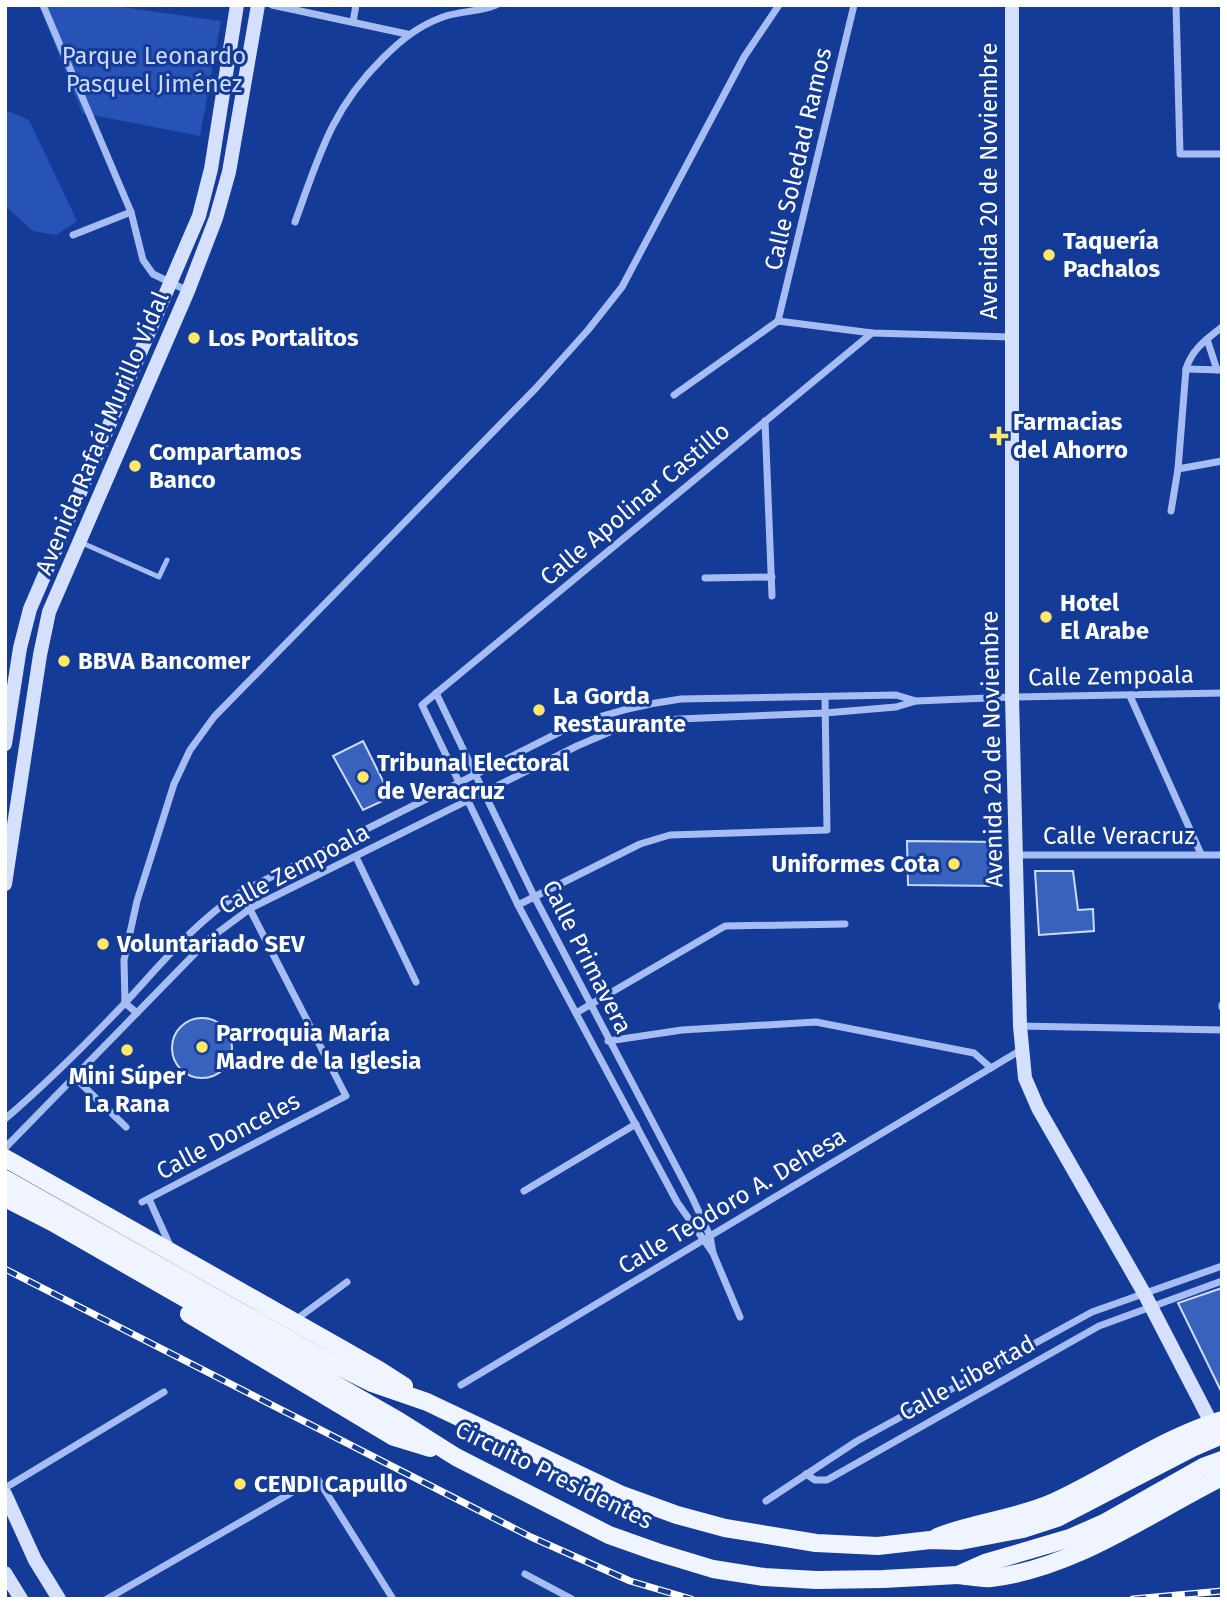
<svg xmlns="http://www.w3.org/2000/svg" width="1227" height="1604" font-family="'Fira Sans',sans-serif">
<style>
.green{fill:#2753b6}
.building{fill:#3862bd;stroke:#cddcfd;stroke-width:2}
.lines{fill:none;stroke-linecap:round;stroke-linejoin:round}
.service{stroke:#a5bdf2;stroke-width:5}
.minor{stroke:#a5bdf2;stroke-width:7}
.secondary{stroke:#d4e0fc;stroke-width:14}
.primary{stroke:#f0f4ff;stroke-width:18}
.rail-casing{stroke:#fff;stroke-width:7}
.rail{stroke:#143b97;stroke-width:4.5;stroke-dasharray:13;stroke-linecap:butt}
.poi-dot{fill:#ffe866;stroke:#143b97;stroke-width:2.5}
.labels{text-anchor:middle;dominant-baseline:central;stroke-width:6;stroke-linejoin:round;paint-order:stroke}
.park-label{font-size:24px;fill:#cddcfd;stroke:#143b97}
.street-label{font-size:24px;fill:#fff;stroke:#143b97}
.poi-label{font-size:24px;font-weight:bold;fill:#fff;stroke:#143b97;text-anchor:start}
</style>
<rect width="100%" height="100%" fill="#143b97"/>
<g class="green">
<path d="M39 5H108L221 21 200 136 82 113Z"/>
<path d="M5 110 29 120 77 221 56 235 33 231 5 206Z"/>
</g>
<g class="building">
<path d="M363 741 391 797 363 810 333 756Z"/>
<path d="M907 841 1000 842V886L908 885Z"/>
<path d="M1035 871H1073L1078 910 1093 909 1094 931 1039 935Z"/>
<circle cx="202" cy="1048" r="30"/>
<path d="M1222 1288V1393L1178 1303Z"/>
</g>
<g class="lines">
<path class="service" d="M80 542 159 577 167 560"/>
<g class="minor">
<path d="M43 5 131 212 143 260 153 274 188 291"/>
<path d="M272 5 407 34"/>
<path d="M1176 5 1180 154H1222"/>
<path d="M353 22 356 5"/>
<path d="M295 222C319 156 331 110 382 59 401 40 418 26 443 17 460 11 479 12 496 5"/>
<path d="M73 235 131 212"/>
<path d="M778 321 854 5"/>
<path d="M778 321 872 333 1011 337"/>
<path d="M1207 339 1217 370"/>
<path d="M1186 369 1222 370"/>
<path d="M674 395 778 321"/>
<path d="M765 421 772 596"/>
<path d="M1178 469 1222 461"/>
<path d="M1171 511 1178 469 1186 369C1192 349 1206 340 1222 327"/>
<path d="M705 578 772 577"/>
<path d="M436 693 534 896 692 1197 710 1236 713 1253 740 1317"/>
<path d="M1130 696 1201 854"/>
<path d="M1016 855H1222"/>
<path d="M356 857 416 982"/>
<path d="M518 905 640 844 670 835 827 830 825 698"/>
<path d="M1222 1005V1007"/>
<path d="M137 1013 125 1003 124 960 137 901 174 784 190 750 214 717 536 388 588 330 622 287 744 57 779 5"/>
<path d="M576 1013 725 926 845 924"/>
<path d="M1020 1026 1222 1030"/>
<path d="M608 1041 682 1030 816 1022 974 1053 991 1068"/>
<path d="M75 1078 126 1127"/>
<path d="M5 1119C47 1083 87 1043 125 1003 162 963 195 922 241 892L570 727C607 713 642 704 681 699L896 695 916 701"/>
<path d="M5 1148 209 939 251 908 577 746 612 731 648 722 679 719 825 713 896 707 916 701 1012 697 1222 693"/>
<path d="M524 1191 636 1124"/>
<path d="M149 1199 171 1248"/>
<path d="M142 1202 346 1096 241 892"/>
<path d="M713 1253 677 1202 518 905 422 705 872 333"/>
<path d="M294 1321 347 1282"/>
<path d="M461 1385 1021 1050"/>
<path d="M806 1474 815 1480H827L1099 1326 1222 1281"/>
<path d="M5 1488 164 1392"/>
<path d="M766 1501 857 1441 1092 1312 1222 1266"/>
<path d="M525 1574 572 1599"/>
<path d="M107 1599 317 1478 393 1599"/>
</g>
<g class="secondary">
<path d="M1012 5V697L1020 1026 1025 1078 1038 1108 1144 1293 1216 1432"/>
<path d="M5 744 20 648 30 609 199 216 211 169 237 5"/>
<path d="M5 884 40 655 49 612 188 291 216 218 229 172 258 5"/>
<path d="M5 1494 35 1560 59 1599"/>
<path d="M5 1573 21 1599"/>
</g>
<g class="primary">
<path d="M5 1158 379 1370 404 1386"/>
<path d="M5 1179 322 1358 372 1383 427 1402 622 1495 677 1515 725 1528 816 1543 878 1546 930 1540 960 1541 1023 1529 1057 1518 1192 1448 1222 1435"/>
<path d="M5 1198 52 1222 399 1421 456 1457 609 1535 657 1552 713 1569 764 1577 816 1580 883 1579 958 1575 985 1563 1070 1538 1104 1523 1203 1467 1222 1460"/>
<path d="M189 1314 394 1437 430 1448"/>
<path d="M937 1537C975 1522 1016 1519 1054 1502 1111 1476 1162 1438 1222 1420"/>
<path d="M958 1575C969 1576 981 1579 991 1578 1075 1568 1148 1514 1222 1477"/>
</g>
<defs>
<g id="rail">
<path d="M5 1269 531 1537 630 1581 691 1599"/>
<path d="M1133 1599 1222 1591"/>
</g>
</defs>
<use href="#rail" class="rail-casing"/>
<use href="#rail" class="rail"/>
</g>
<g class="poi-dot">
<circle cx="1049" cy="255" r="7"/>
<circle cx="194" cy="338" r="7"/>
<path d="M995.5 425.5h7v7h7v7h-7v7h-7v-7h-7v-7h7z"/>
<circle cx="135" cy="466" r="7"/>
<circle cx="1046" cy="617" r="7"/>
<circle cx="64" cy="661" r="7"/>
<circle cx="539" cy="710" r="7"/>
<circle cx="363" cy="777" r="7"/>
<circle cx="954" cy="864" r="7"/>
<circle cx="103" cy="944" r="7"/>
<circle cx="202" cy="1047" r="7"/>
<circle cx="127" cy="1050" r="7"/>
<circle cx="240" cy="1484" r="7"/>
</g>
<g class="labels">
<g class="park-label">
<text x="154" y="56">Parque Leonardo<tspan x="154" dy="28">Pasquel Jiménez</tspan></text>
</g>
<g class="street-label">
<text transform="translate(798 159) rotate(-77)">Calle Soledad Ramos</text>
<text transform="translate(989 181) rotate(-90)">Avenida 20 de Noviembre</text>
<text transform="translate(102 433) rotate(-67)">Avenida Rafaél Murillo Vidal</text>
<text transform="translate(635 504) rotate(-40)">Calle Apolinar Castillo</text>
<text transform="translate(1111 676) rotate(-1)">Calle Zempoala</text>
<text transform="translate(992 749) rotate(-91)">Avenida 20 de Noviembre</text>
<text x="1119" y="836">Calle Veracruz</text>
<text transform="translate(294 869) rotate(-28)">Calle Zempoala</text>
<text transform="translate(587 957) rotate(63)">Calle Primavera</text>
<text transform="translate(228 1136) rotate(-28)">Calle Donceles</text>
<text transform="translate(732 1201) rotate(-31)">Calle Teodoro A. Dehesa</text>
<text transform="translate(967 1378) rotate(-29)">Calle Libertad</text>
<text transform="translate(554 1475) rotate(26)">Circuito Presidentes</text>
</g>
<g class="poi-label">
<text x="1063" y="241">Taquería<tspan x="1063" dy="28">Pachalos</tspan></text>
<text x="208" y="338">Los Portalitos</text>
<text x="1013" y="422">Farmacias<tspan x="1013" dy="28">del Ahorro</tspan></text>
<text x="149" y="452">Compartamos<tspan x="149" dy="28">Banco</tspan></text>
<text x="1060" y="603">Hotel<tspan x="1060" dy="28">El Arabe</tspan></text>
<text x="78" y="661">BBVA Bancomer</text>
<text x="553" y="696">La Gorda<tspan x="553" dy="28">Restaurante</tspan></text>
<text x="377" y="763">Tribunal Electoral<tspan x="377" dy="28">de Veracruz</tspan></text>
<text x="940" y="864" text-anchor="end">Uniformes Cota</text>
<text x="117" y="944">Voluntariado SEV</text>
<text x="216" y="1033">Parroquia María<tspan x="216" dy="28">Madre de la Iglesia</tspan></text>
<text x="127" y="1076" text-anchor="middle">Mini Súper<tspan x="127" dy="28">La Rana</tspan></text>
<text x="254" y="1484">CENDI Capullo</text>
</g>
</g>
<rect width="1227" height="1604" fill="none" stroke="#ffffff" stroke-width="14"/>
</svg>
